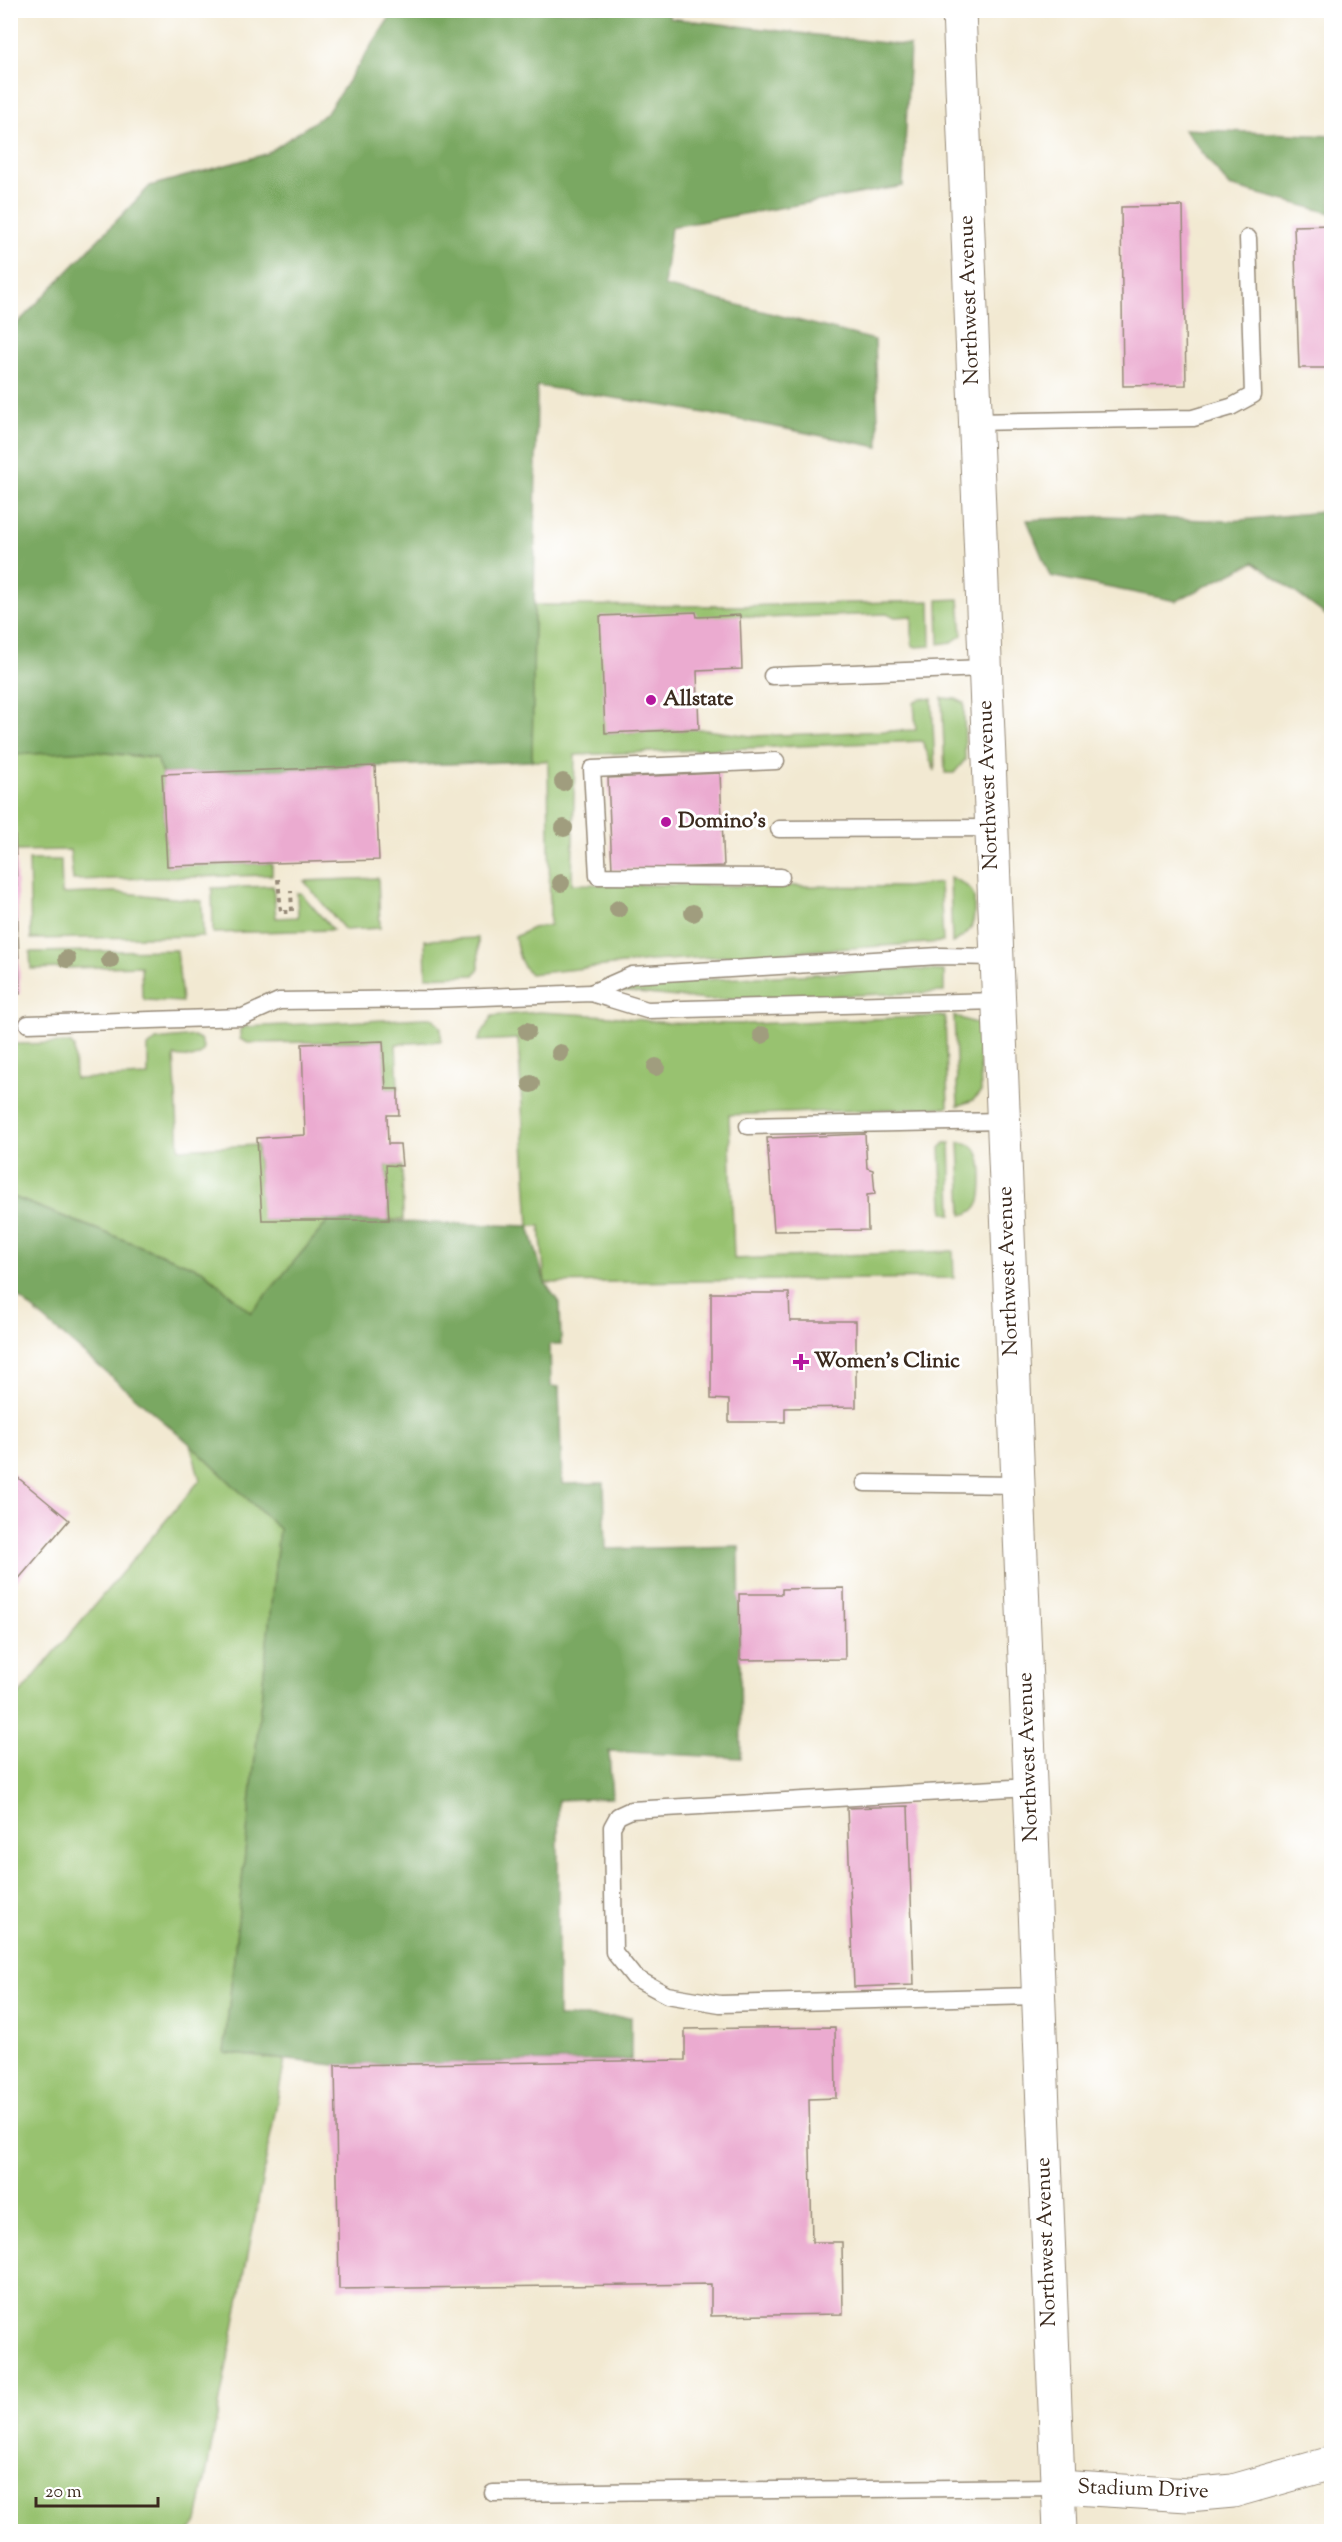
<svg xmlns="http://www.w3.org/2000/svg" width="1342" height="2542" font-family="'Sorts Mill Goudy',serif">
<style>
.green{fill:#98c26f;stroke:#6a7646;stroke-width:1.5}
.forest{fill:#7aa862;stroke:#5a6940;stroke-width:1.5}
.building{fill:#ebabd0}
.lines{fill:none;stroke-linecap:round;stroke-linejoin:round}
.lane-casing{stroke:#968a78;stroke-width:19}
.street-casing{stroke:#968a78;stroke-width:35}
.secondary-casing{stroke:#968a78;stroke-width:35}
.path{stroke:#968a78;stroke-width:4;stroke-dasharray:4.5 4.5;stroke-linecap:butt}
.lane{stroke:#fff;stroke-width:16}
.street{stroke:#fff;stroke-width:33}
.secondary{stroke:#fff;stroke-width:33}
.tree{fill:#a09d7e}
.poi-dot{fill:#b5179e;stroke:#fff;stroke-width:2}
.labels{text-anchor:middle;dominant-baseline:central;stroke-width:6;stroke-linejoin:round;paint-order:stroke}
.street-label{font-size:21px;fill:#3b2a1e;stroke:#fff}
.poi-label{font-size:21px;font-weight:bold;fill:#3b2a1e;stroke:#fff;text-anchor:start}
</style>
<rect width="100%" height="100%" fill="#fff"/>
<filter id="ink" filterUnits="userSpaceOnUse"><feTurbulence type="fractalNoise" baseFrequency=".0167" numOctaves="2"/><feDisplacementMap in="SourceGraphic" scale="12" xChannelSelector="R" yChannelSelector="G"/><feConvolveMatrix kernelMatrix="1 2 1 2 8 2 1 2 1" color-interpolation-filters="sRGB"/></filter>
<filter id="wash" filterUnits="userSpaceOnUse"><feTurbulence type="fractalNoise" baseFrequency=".008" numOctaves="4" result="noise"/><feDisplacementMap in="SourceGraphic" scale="24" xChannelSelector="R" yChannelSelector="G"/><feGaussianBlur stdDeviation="1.35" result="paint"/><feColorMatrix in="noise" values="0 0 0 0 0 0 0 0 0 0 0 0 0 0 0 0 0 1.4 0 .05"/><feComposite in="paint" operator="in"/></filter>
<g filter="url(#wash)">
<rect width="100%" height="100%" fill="#f2e9d2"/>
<g class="green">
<path d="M959 599 962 635 952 642 939 644 938 600Z"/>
<path d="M930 601 931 646 916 647 912 645V616L895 617 888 614 762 618 739 615 605 733 699 729 751 736 916 730 914 703 921 698 932 699 935 771 922 741 575 755 572 884 906 887 940 883 943 942 651 961 530 974C519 963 518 953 515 937L532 928 550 925 548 761H532L534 605 738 606Z"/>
<path d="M942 698 956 699 964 703 965 760 954 773H945Z"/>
<path d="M88 751 158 759 162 774 167 866 272 863V875L73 880 70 850 15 851 11 755Z"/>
<path d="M29 860H61L62 894 114 892 202 901 203 936 31 939Z"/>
<path d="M950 877C958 881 969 885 973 894 975 898 974 905 974 909 975 927 968 935 952 943Z"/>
<path d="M378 878 380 928 345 930 304 881Z"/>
<path d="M273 886 276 918 298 917 297 893H301L333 930 213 933 212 888Z"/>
<path d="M478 938 479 969 474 975 426 977 425 940Z"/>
<path d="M177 950 182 1002 145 1000 142 996 141 966 31 969 30 952Z"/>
<path d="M908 969 944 971V992L707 1000 618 991 682 981Z"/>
<path d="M539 1012 610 1016 668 1023 748 1024 945 1016 948 1107 729 1115 734 1259 953 1251 954 1278 545 1283 540 1226H529L518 1039 478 1041 492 1016Z"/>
<path d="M954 1016 978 1024 981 1092 973 1100 958 1106Z"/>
<path d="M424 1018H433L441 1028V1041L396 1044 398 1089H386L383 1041 248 1043 240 1039V1029L245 1027Z"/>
<path d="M194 1036 200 1039 204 1049 200 1055 192 1058 174 1056 179 1149 257 1145 263 1220H329L251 1313 202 1270 11 1196 10 1044 70 1043 74 1047 75 1079 148 1076V1047L156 1040Z"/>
<path d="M959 1142C980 1143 982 1160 982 1178 982 1195 982 1212 962 1215Z"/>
<path d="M945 1143H950L952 1215 944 1212 943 1206 940 1148Z"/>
<path d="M386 1165 402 1166 403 1220H389Z"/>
<path d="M190 1444 279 1529 224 2053 285 2060 197 2522 188 2532H11V1704L200 1480Z"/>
</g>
<g class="forest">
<path d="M394 11H669V18L910 46 903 186 671 227 664 286 875 340 879 447 679 408 537 386 532 761 162 774 157 758 88 751 11 755V330L150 186 266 154 327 113Z"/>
<path d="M1184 129 1331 136V213L1229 186Z"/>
<path d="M1331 511V619L1254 562 1176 601 1050 576 1027 520 1107 516 1230 521Z"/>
<path d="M10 1196 202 1270 251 1313 329 1220 529 1226 545 1283 560 1304 561 1344H550L551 1386 559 1387 562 1484 604 1483 606 1549 739 1546 741 1758 609 1751 612 1798 558 1800V2017H631V2060L335 2065 224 2053 279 1529 190 1444 11 1291Z"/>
</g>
<g id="blocks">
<g class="building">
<path d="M1183 206 1186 385 1123 386 1121 207Z"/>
<path d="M1332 225V368H1299L1294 226Z"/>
<path d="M696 612 697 617 740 615 742 669 697 671 699 729 605 733 600 616Z"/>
<path d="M375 766 379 860 167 866 162 774Z"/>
<path d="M720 773 724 866 612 870 608 778Z"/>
<path d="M10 779H13L14 789 20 994H10Z"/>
<path d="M383 1041 386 1089H398V1101L399 1115H387L388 1144H400L402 1166 386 1165 389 1220H262L257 1138 305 1135 302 1044Z"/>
<path d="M865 1134 867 1168 873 1170 875 1194 867 1195 868 1230 774 1231 767 1138Z"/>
<path d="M711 1293H789L790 1321H856V1407L785 1408V1422H729V1400L711 1399Z"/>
<path d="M10 1471 69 1520 10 1589Z"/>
<path d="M844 1588 845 1659 740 1660 739 1594H782V1589Z"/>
<path d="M908 1806 914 1985 854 1987 847 1808Z"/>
<path d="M835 2027 836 2098 809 2099 812 2242H842L843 2314 711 2316V2284L339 2289 335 2065 685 2060V2029Z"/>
</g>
</g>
</g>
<g filter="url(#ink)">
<use href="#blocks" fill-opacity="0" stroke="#968a78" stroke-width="1.5"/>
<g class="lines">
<defs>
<g id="lane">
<path d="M975 422 1193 418 1231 407 1253 395 1248 238"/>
<path d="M772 676 985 668"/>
<path d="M776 761 592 769 598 876 781 877"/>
<path d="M779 829 991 828"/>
<path d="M591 993 632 975 939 956 996 957"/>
<path d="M28 1024 243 1017 279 1001 432 999 591 993 647 1010 998 1001"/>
<path d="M748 1126 1004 1121"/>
<path d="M865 1483 1018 1485"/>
<path d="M1030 1787 631 1810 618 1816 612 1827 614 1952 634 1977 667 1995 720 2004 1037 1996"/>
<path d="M493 2493 1058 2487"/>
</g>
<path id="street" d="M1058 2487 1188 2495 1233 2491 1332 2463"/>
<path id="secondary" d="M959 10 1060 2532"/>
</defs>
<use href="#lane" class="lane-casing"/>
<use href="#street" class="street-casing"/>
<use href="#secondary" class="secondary-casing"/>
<path class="path" d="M278 879 281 912H292L291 891"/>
<use href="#lane" class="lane"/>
<use href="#street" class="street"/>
<use href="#secondary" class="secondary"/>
</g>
<g class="tree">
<circle cx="563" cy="782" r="9"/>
<circle cx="564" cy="828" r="9"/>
<circle cx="561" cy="883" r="9"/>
<circle cx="618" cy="909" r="9"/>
<circle cx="693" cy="913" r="9"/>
<circle cx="67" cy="959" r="9"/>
<circle cx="110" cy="960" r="9"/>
<circle cx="527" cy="1031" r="9"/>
<circle cx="762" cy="1035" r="9"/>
<circle cx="560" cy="1053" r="9"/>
<circle cx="656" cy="1067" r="9"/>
<circle cx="531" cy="1084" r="9"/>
</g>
</g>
<g class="poi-dot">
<circle cx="651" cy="700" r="6"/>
<circle cx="666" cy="822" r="6"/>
<path d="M798 1353h6v6h6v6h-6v6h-6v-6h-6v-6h6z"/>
</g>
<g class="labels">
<g class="street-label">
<text transform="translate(970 300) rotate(-92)">Northwest Avenue</text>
<text transform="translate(989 785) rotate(-92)">Northwest Avenue</text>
<text transform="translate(1009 1271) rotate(-92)">Northwest Avenue</text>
<text transform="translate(1029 1757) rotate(-92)">Northwest Avenue</text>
<text transform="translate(1047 2242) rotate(-92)">Northwest Avenue</text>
<text transform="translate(1143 2490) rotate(2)">Stadium Drive</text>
</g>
<g class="poi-label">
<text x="663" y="700">Allstate</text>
<text x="678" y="822">Domino's</text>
<text x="814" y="1362">Women's Clinic</text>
</g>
</g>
<rect width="1342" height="2542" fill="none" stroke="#fff" stroke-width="36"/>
<path d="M36 2497v9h122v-9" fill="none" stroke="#3b2a1e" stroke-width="3"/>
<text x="45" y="2497" font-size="18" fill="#3b2a1e" stroke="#ffffff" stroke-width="4.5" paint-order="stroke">20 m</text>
</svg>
